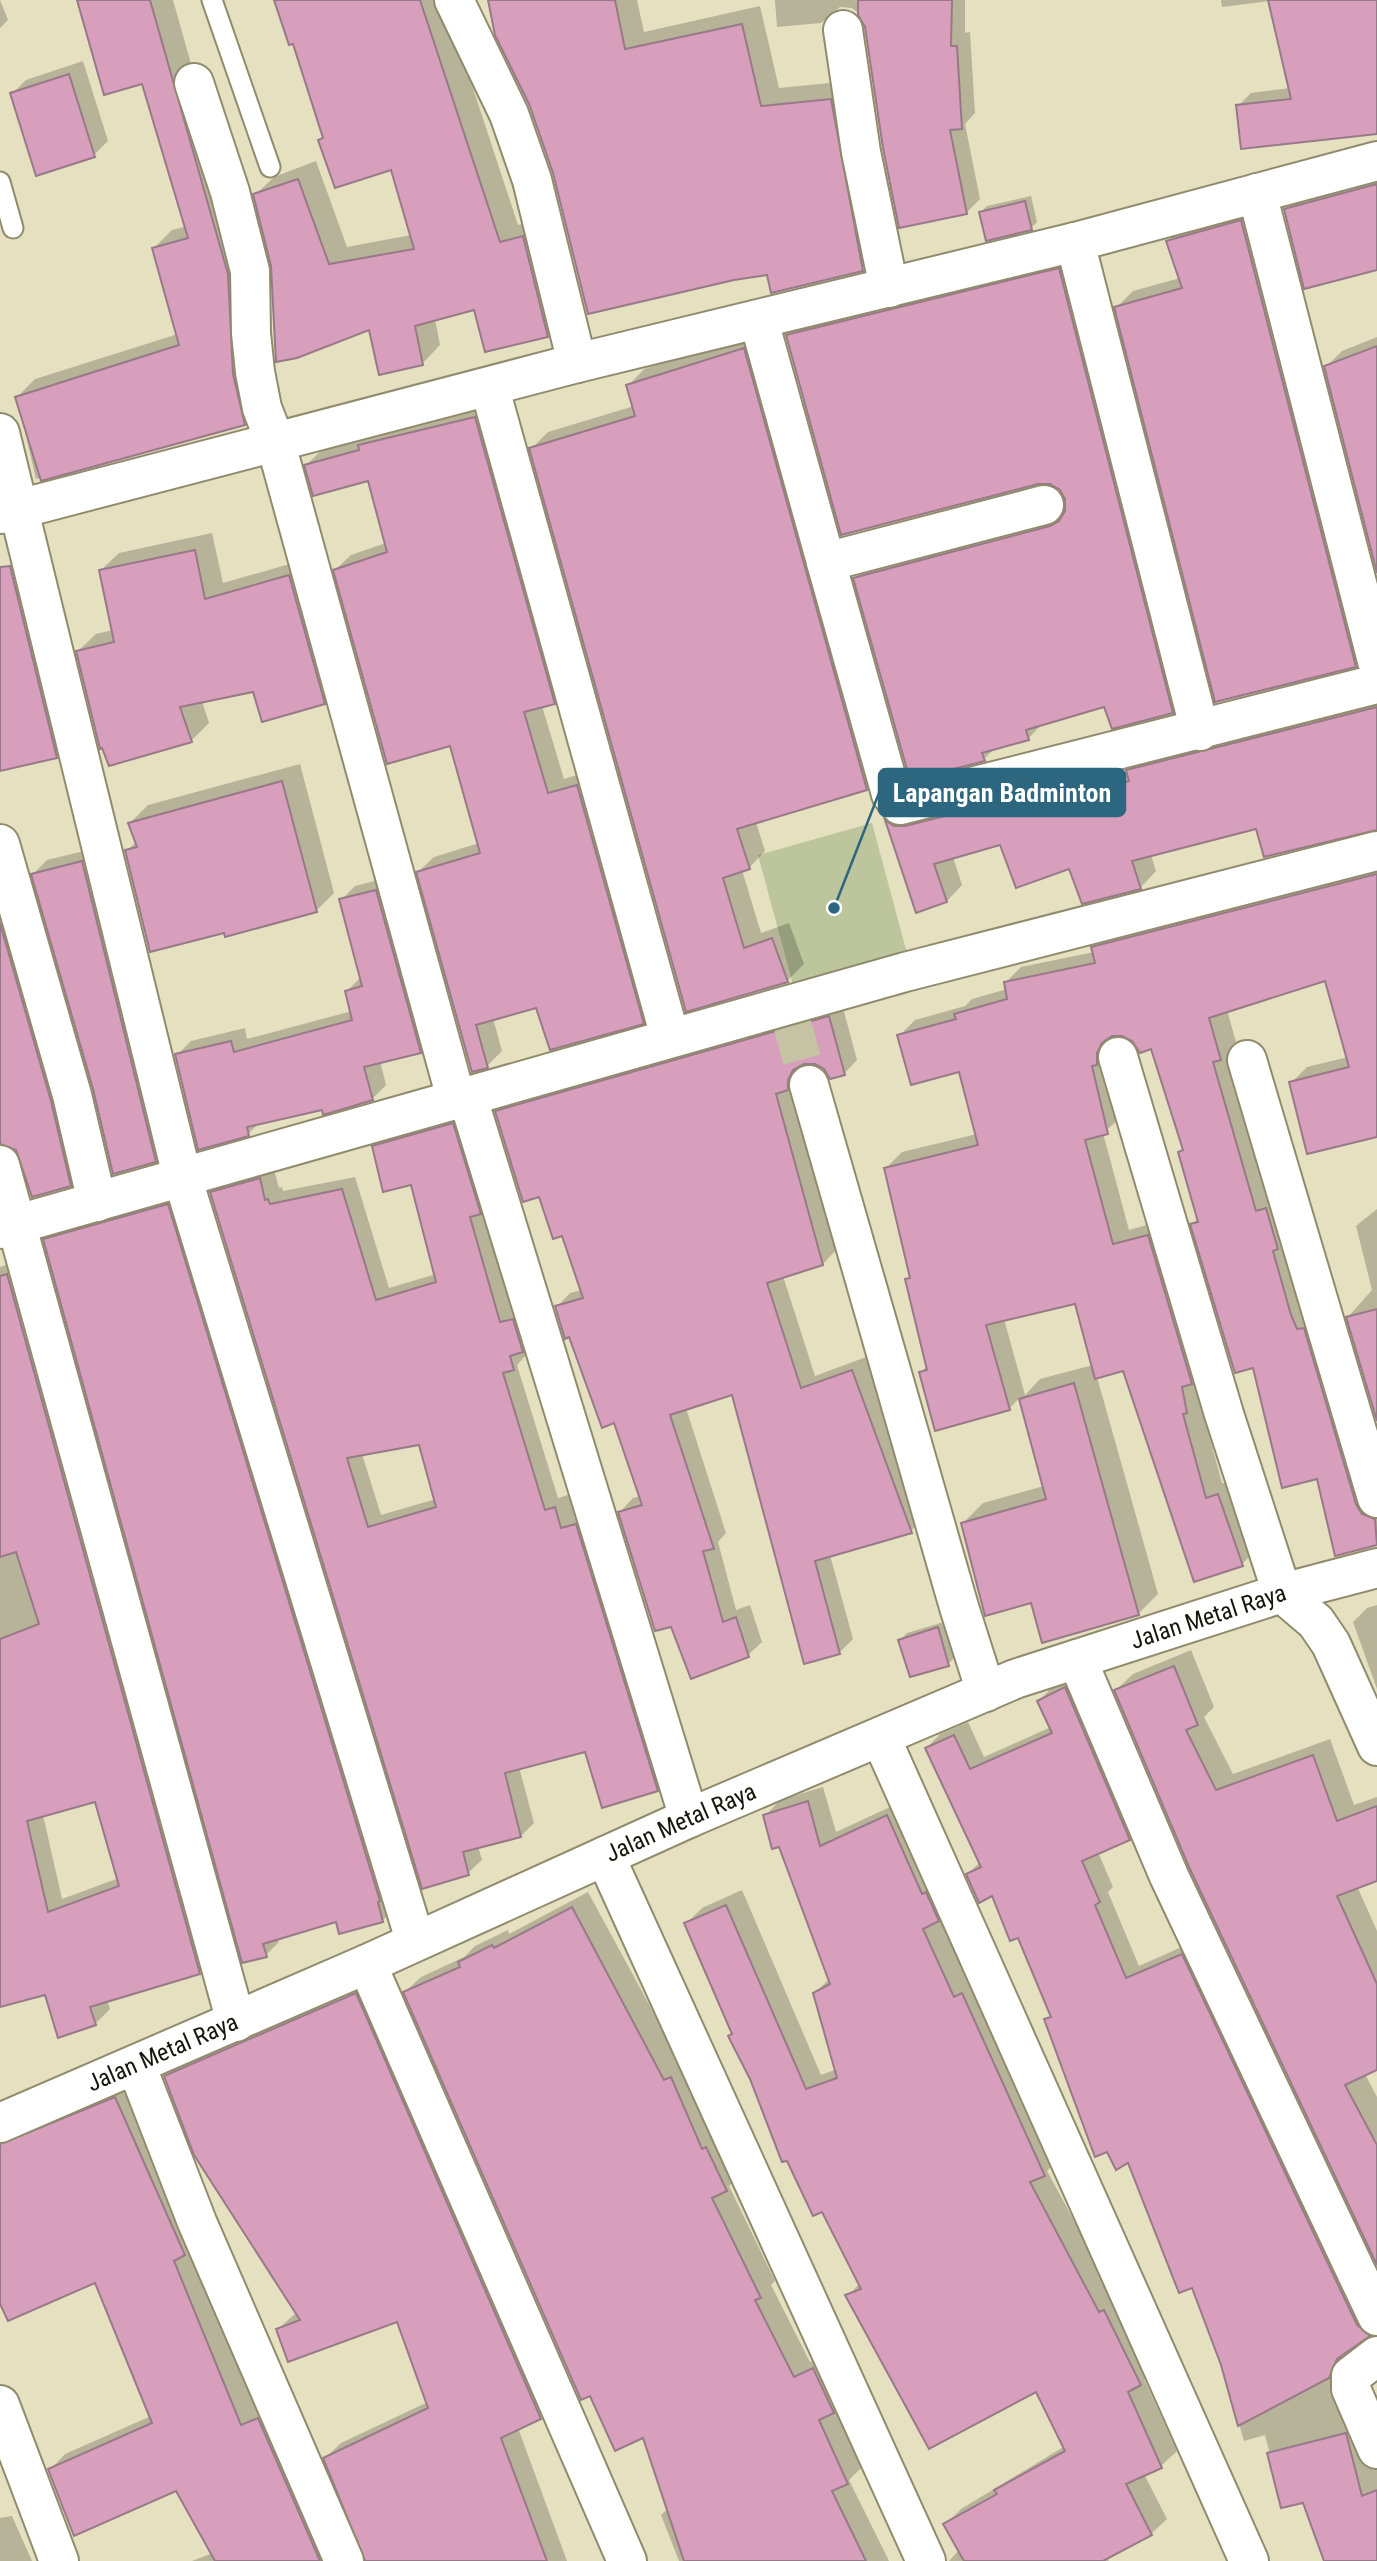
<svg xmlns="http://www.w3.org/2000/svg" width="1377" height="2561" font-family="'Roboto Condensed',sans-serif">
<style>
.green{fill:#bcc59c}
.shadow{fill:#0003;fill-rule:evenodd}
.building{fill:#d79fbb;stroke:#987988;stroke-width:2;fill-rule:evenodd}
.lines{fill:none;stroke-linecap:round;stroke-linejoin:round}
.street-tunnel{stroke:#c6c2a4;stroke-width:38;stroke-dasharray:38 19;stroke-linecap:butt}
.lane-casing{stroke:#908b6d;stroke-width:23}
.street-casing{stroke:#908b6d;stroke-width:42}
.lane{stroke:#fff;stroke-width:19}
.street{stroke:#fff;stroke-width:38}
.labels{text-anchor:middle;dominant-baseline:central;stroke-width:5;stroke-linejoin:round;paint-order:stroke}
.street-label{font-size:24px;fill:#18160a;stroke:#fff}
.leader{fill:none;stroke:#2c667f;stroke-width:2.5}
.callout-dot{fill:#2c667f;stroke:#fff;stroke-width:2.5}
.callout{fill:#2c667f;stroke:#2c667f;stroke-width:2.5}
.callout-label{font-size:26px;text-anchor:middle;font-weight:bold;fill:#fff}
</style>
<rect width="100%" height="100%" fill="#e5e0bf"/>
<path class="green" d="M872 823 909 961 795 992 758 855Z"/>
<g class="shadow">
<path d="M0 0 8 20 0 28Z"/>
<path d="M79 0H173L245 255 262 406 244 424 36 479 17 397 35 379 178 334 154 248 172 230 187 226 143 82Z"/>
<path d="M276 0H444L518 225 541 219 565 317 547 336 476 308 435 319 440 345 422 364 273 266 255 195 274 177 316 161 347 247 411 235 392 168 320 140 324 136 294 41Z"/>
<path d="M489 0H637L644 32 760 6 779 88 849 81 881 251 862 269 768 273 554 172Z"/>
<path d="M775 0H965V33L970 32 975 113 965 124 980 199 966 213 900 226 862 16 852 8 840 7 821 23 777 27Z"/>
<path d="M1221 0H1377V107L1238 106 1251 93 1290 88 1270 1 1222 7Z"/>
<path d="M83 61 108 141 94 155 12 94 26 80Z"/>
<path d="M1377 179V268L1286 209 1302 193Z"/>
<path d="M1031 196 1037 222 1031 228 981 212 987 206Z"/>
<path d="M1258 205 1372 649 1355 665 1116 308 1133 291 1180 278 1168 241 1184 225Z"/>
<path d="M1072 256 1185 698 1172 712 1106 705 1041 725 1028 739 996 747 984 759 855 578 868 565 1066 513 1067 498 1061 489 788 335 801 322Z"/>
<path d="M760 332 883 772 866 788 756 822 765 851 749 868 742 870 761 933 789 923 804 964 787 981 687 1009 531 449 548 432 634 406 628 386 644 369Z"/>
<path d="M1377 337V566L1326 367 1342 351Z"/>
<path d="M490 402 570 687 554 703 542 706 564 779 593 770 658 1006 643 1022 537 1005 493 1018 502 1051 487 1066 418 872 434 857 479 843 452 744 335 570 351 555 386 543 369 479 306 465 322 450Z"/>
<path d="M212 533 223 583 307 559 342 684 324 702 254 690 202 701 209 723 192 740 110 764 78 651 96 634 113 630 101 570 119 553Z"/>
<path d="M0 577 2 587 32 581 71 742 56 756 0 769Z"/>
<path d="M1377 696V829L1257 827 1151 855 1156 871 1141 887 1083 902 1070 866 1001 843 953 857 962 885 947 901 917 910 887 821 902 805 1013 788 1016 800 1128 770 1144 755Z"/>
<path d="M300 764 334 893 316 911 127 851 137 841 130 823 148 805Z"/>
<path d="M96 848 169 1146 155 1160 95 1089 33 874 47 860Z"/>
<path d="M0 859 85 1170 70 1185 17 1149 0 1142Z"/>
<path d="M1377 863V1138L1291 1083 1307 1067 1348 1057 1327 979 1227 1010 1236 1042 1229 1049 1272 1196 1377 1497V1544L1336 1553 1318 1477 1254 1366 1192 1224 1199 1218 1180 1152 1185 1148 1152 1047 1124 1034 1112 1035 1123 1116 1103 1133 1129 1230 1164 1220 1202 1395 1199 1399 1222 1483H1236L1258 1548 1242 1564 1124 1368 1097 1377 1158 1594 1138 1614 1032 1600 963 1523 983 1503 1044 1486 1020 1397 1009 1409 921 1372 928 1365 907 1280 912 1275 886 1168 902 1152 977 1134 960 1070 899 1036 915 1020 965 1006 972 999 1007 989 1006 982 1021 967 1094 952 1093 948 1109 932ZM1077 1302 1093 1365 1040 1379 1025 1395 1004 1319Z"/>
<path d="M390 877 434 1037 420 1051 380 1061 386 1085 372 1099 259 1123 248 1134 177 1055 191 1041 245 1028 247 1039 352 1011 347 991 361 977 341 900 355 886Z"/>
<path d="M842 1004 857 1060 844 1074 815 1062H803L801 1075 791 1085 836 1250 823 1264 783 1276 815 1376 866 1357 924 1517 911 1531 830 1555 853 1639 839 1653 733 1393 686 1408 726 1533 718 1542 736 1610 750 1605 762 1642 748 1655 672 1625 620 1512 633 1498 641 1496 615 1421 557 1307 570 1293 582 1290 563 1234 497 1112 510 1098Z"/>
<path d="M466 1111 535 1337 524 1348 526 1355 517 1365 558 1498 568 1495 575 1516 589 1512 670 1776 657 1790 586 1750 519 1767 534 1823 521 1836 478 1846 482 1860 468 1873 212 1193 225 1179 273 1166 279 1188 282 1187 283 1191 355 1177 389 1288 436 1274 413 1183 374 1147 387 1133ZM420 1443 436 1499 381 1515 362 1454Z"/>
<path d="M181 1192 396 1907 383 1920H337L278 1938 279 1942 266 1955 45 1240 58 1227Z"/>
<path d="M1377 1209V1379L1348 1317 1372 1290 1356 1226Z"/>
<path d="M22 1260 214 1957 199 1972 107 2000 110 2009 95 2024 46 1993 0 2004V1267ZM97 1800 119 1878 62 1899 43 1815Z"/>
<path d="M1377 1605V1689L1353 1622 1367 1608Z"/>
<path d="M944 1622 955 1657 948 1664 900 1640 907 1633Z"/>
<path d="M1191 1650 1214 1707 1204 1717 1233 1774 1330 1739 1354 1805 1377 1797V1879L1357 1886 1377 1931V2068L1365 2074 1377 2097V2261L1116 1690 1133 1674Z"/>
<path d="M1079 1674 1143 1824 1129 1838 1098 1852 1113 1887 1108 1892 1139 1966 1195 1941 1377 2326 1344 2354 1342 2375 1377 2452V2561H1326L1304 2501 1283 2506 1265 2435 1244 2441 1222 2365 1193 2286 1129 2161 1046 2020 1052 2014 1018 1935 993 1894 968 1874 981 1861 927 1748 940 1734 968 1722 984 1757 1051 1727 1039 1701 1052 1687Z"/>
<path d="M823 1787 836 1832 903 1801 954 1904 940 1918 1059 2159 1047 2171 1155 2369 1144 2379 1177 2451 1161 2466 1144 2474 1167 2519 1151 2534 1107 2557 1109 2561H949L960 2549 946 2524 961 2509 1065 2446 1037 2389 848 2296 860 2283 823 2210 788 2158 783 2160 686 1924 702 1908 742 1890 821 2075 837 2069 815 1993 830 1978 780 1845 765 1816 780 1800Z"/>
<path d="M588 1892 741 2174 729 2186 775 2281 771 2285 810 2362 829 2353 836 2409 862 2467 849 2480 889 2561H679L661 2515 668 2508 645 2436 405 1992 421 1977 464 1957 475 1946 508 1930 509 1934Z"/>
<path d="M371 1978 556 2402 540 2417 518 2428 567 2561H367L325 2458 341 2443 430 2401 398 2320 278 2329 297 2312 166 2076 181 2061Z"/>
<path d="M130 2083 190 2248 257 2411 274 2403 345 2561H192L213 2553 177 2489 50 2470 65 2454 151 2416 96 2281 0 2299V2132Z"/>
<path d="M12 2516 32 2561H0V2518Z"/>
</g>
<g class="building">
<path d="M77 0H150L228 274 233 374 245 425 41 481 15 397 179 345 152 248 188 238 142 84 104 95Z"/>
<path d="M274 0H420L500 242 523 236 548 337 485 352 474 310 415 326 423 365 379 375 369 330 297 358 276 362 271 266 253 194 298 179 329 264 414 249 391 170 335 188 318 140 323 138 293 44 289 45Z"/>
<path d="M488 0H615L625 49 742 24 761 106 831 99 863 271 771 293 767 275 734 280 588 314 553 173 529 104 495 35Z"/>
<path d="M858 0H952L951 46H957L962 129 950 130 967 214 899 228 883 148 865 27 858 15Z"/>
<path d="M1268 0H1377V134L1241 149 1236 105 1291 99Z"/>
<path d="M69 74 95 157 36 176 10 93Z"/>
<path d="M1377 184V270L1304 289 1284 209Z"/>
<path d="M1025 201 1032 230 986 241 979 212Z"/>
<path d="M1241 220 1356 667 1215 702 1114 307 1182 288 1166 241Z"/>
<path d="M1059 268 1173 713 1112 729 1104 707 1026 730 1029 740 982 753 985 761 910 780 853 578 1050 526 1059 521 1065 511V499L1060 490 1050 484H1038L841 535 786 335Z"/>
<path d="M1377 346V573L1324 366Z"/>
<path d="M744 348 867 790 737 829 750 869 723 878 744 948 772 938 788 982 686 1012 529 448 635 416 626 385Z"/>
<path d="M475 417 555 704 524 712 548 793 577 785 644 1024 550 1050 536 1008 476 1025 488 1068 472 1072 416 872 480 853 450 746 387 764 333 570 387 552 368 481 313 496 304 465 359 450 358 445Z"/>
<path d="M195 550 205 599 289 575 325 704 262 722 253 692 180 707 192 742 109 766 102 748 100 749 76 651 114 642 99 570Z"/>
<path d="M10 566 57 758 0 771V567Z"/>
<path d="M1377 707V830L1264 857 1256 829 1132 861 1141 889 1082 904 1069 869 1016 888 1000 845 934 864 947 902 916 913 885 820 894 826H905L997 803 1000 815 1129 781 1126 770Z"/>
<path d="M282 781 317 912 225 937 224 933 150 952 125 850 137 847 128 823Z"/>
<path d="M82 861 156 1162 113 1174 93 1089 31 874Z"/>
<path d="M1377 874V1137L1307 1154 1289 1082 1349 1067 1325 981 1209 1018 1221 1060 1213 1062 1256 1211 1266 1208 1278 1249 1273 1251 1291 1315 1297 1329 1304 1328 1356 1504 1362 1514 1375 1519 1377 1545 1335 1556 1317 1479 1282 1488 1253 1368 1235 1373 1190 1224 1198 1222 1178 1152 1183 1150 1151 1049 1140 1053 1132 1041 1122 1036H1112L1102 1043 1097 1053V1065L1092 1066 1108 1134 1085 1140 1113 1244 1148 1235 1192 1384 1182 1387 1187 1413 1183 1414 1206 1498 1218 1494 1243 1566 1194 1582 1123 1371 1095 1379 1075 1304 986 1325 1010 1410 935 1431 919 1372 927 1370 905 1279 910 1278 884 1168 978 1145 959 1072 911 1085 897 1035 956 1019 954 1014 1007 999 1004 982 1095 963 1091 947Z"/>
<path d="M376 890 421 1053 364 1067 373 1100 323 1115 322 1110 247 1127 249 1136 198 1150 175 1054 231 1041 234 1052 352 1020 345 991 362 986 339 899Z"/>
<path d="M0 923 51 1101 71 1186 32 1197 16 1150 0 1144Z"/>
<path d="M829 1016 845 1075 830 1079 824 1069 815 1064H804L793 1070 788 1080V1090L776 1094 823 1265 767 1283 801 1388 852 1370 912 1533 815 1561 840 1654 804 1664 732 1395 670 1415 714 1549 703 1551 723 1622 736 1617 749 1657 691 1679 671 1627 655 1631 618 1512 642 1505 614 1423 602 1428 569 1337 565 1339 555 1306 583 1298 562 1236 553 1239 539 1197 523 1202 495 1111Z"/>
<path d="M453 1123 481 1214 470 1217 500 1322 513 1319 523 1352 510 1356 514 1370 503 1373 545 1510 555 1507 561 1528 576 1524 658 1791 602 1808 585 1752 505 1773 521 1837 463 1852 469 1875 422 1889 210 1192 260 1178 265 1200 268 1199 270 1204 342 1189 376 1300 436 1282 411 1185 383 1192 372 1146ZM419 1445 436 1507 368 1527 347 1458Z"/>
<path d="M168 1204 380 1901 378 1902 383 1922 339 1934 336 1922 263 1944 267 1957 242 1963 43 1239Z"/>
<path d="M7 1274 200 1974 90 2007 96 2025 58 2038 45 1995 0 2007V1639L39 1624 16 1552 0 1557V1276ZM95 1802 119 1886 48 1912 27 1821Z"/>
<path d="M1377 1309V1421L1346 1317Z"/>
<path d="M1074 1383 1139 1615 1042 1643 1031 1603 985 1616 961 1523 1046 1499 1019 1399Z"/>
<path d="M938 1627 949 1666 910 1677 898 1640Z"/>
<path d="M1174 1666 1198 1725 1186 1730 1216 1790 1313 1755 1337 1821 1377 1806V1881L1337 1896 1377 1984V2070L1345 2085 1377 2145V2265L1189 1867 1114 1690Z"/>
<path d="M1065 1687 1130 1840 1082 1861 1100 1902 1095 1905 1126 1978 1182 1954 1357 2325 1370 2336 1337 2359 1329 2378 1238 2426 1221 2365 1192 2288 1179 2293 1128 2163 1116 2170 1107 2152 1095 2157 1044 2019 1051 2017 1018 1938 1010 1941 992 1896 979 1903 966 1874 981 1867 925 1748 954 1735 970 1769 1052 1733 1037 1701Z"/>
<path d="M808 1801 820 1846 887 1815 922 1894 926 1892 939 1921 923 1929 954 1997 962 1993 1045 2176 1030 2182 1099 2312 1104 2310 1141 2385 1128 2392 1162 2468 1126 2484 1152 2535 1103 2561H964L943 2524 997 2494 994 2490 1065 2451 1036 2392 929 2449 845 2295 861 2289 822 2212 813 2216 787 2161 782 2162 750 2079 728 2036 732 2034 684 1923 726 1905 806 2089 837 2078 813 1993 830 1984 779 1847 772 1849 763 1815Z"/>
<path d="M572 1907 664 2080 671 2077 702 2149 706 2147 727 2191 712 2198 761 2298 755 2300 794 2377 813 2368 834 2413 819 2420 848 2484 832 2491 866 2561H684L643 2438 615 2451 590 2396 581 2400 403 1992 460 1967 458 1962 492 1945 494 1948Z"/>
<path d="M356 1993 541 2419 501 2438 547 2561H365L323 2458 428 2408 397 2322 288 2362 276 2329 300 2320 194 2155 164 2076Z"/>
<path d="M115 2097 185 2255 174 2261 241 2425 258 2418 320 2561H215L176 2491 74 2536 48 2469 152 2423 95 2283 8 2321 0 2304V2144Z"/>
<path d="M1346 2433 1362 2496 1377 2490V2561H1324L1303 2503 1281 2508 1267 2453Z"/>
</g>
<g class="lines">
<path class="street-tunnel" d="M792 1023 809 1085"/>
<defs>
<g id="lane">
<path d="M212 0 270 167"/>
<path d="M0 182 13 228"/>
</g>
<g id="street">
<path d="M454 0 509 114 532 180 577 363"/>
<path d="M843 30 861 152 889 288"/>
<path d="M194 83 230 192 250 271 251 333 255 372 262 408 276 444 456 1098"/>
<path d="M1257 193 1377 661"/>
<path d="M1075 242 1200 731"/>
<path d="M759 321 826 562"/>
<path d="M490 389 670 1037"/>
<path d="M0 433 182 1176 415 1940"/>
<path d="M1044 505 826 562 891 794 900 805 1377 684"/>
<path d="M0 514 577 363 1075 242 1377 161"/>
<path d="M0 844 72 1095 97 1202"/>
<path d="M1118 1057 1224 1414 1282 1593 1316 1622 1331 1644 1377 1746"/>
<path d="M1247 1060 1377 1498"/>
<path d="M809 1085 959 1607 986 1692"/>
<path d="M467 1095 689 1818"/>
<path d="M0 1165 236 2022"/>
<path d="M0 1229 905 972 1377 851"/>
<path d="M1077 1659 1169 1876 1377 2316"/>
<path d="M881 1738 1249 2561"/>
<path d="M605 1856 926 2561"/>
<path d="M367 1964 627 2561"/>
<path d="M136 2065 197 2222 344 2561"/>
<path id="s1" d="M0 2123 367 1964 689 1818 1015 1679 1282 1593 1377 1568"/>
<path d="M1377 2356 1351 2376V2389L1377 2449"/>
<path d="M0 2405 59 2561"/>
</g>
</defs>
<use href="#lane" class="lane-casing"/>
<use href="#street" class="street-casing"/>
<use href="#lane" class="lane"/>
<use href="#street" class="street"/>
</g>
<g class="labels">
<g class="street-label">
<text stroke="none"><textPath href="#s1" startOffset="1311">Jalan Metal Raya</textPath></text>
<text stroke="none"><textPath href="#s1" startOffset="744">Jalan Metal Raya</textPath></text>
<text stroke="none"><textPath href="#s1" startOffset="177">Jalan Metal Raya</textPath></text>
</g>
</g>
<path class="leader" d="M834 908L879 793"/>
<circle class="callout-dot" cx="834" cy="908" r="7"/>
<rect class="callout" x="879" y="769" width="246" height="47" rx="7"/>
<g class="callout-label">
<text x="1002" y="802">Lapangan Badminton</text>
</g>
</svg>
